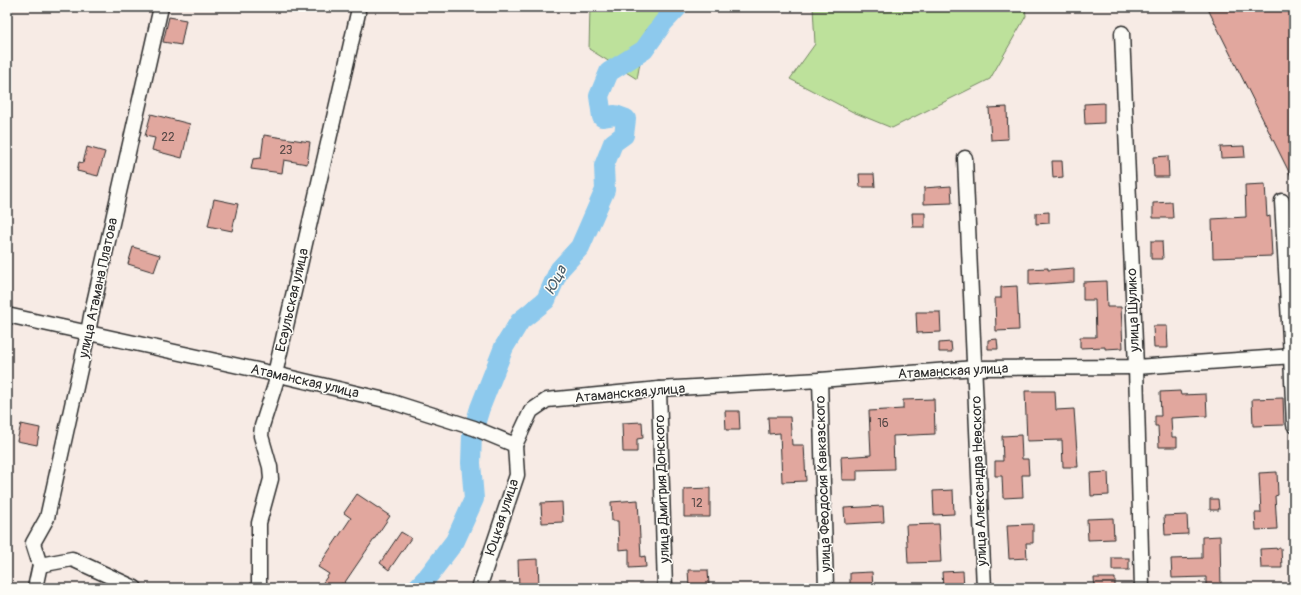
<svg xmlns="http://www.w3.org/2000/svg" width="1301" height="595" font-family="Pangolin,sans-serif">
<style>
.green{fill:#bde19b;stroke:#748663}
.lines{fill:none;stroke-linecap:round;stroke-linejoin:round}
.river{stroke:#8dc9ed;stroke-width:20}
.building{fill:#e1a79e;stroke:#2b2b2b}
.minor-casing{stroke:#2b2b2b;stroke-width:17}
.minor{stroke:#fdfcf7;stroke-width:14}
.labels{text-anchor:middle;dominant-baseline:central;stroke-width:3;stroke-linejoin:round;paint-order:stroke}
.number-label{font-size:12px;fill:#584a48}
.street-label{font-size:14px;fill:#2b2b2b;stroke:#fdfcf7}
.water-label{font-size:15px;font-style:italic;fill:#485a65;stroke:#fdfcf7}
</style>
<rect width="100%" height="100%" fill="#f7ebe5"/>
<filter id="ink" filterUnits="userSpaceOnUse"><feTurbulence type="fractalNoise" baseFrequency=".025" numOctaves="2"/><feDisplacementMap in="SourceGraphic" scale="8" xChannelSelector="R" yChannelSelector="G"/><feConvolveMatrix kernelMatrix="1 2 1 2 8 2 1 2 1" color-interpolation-filters="sRGB"/></filter>
<g filter="url(#ink)">
<g class="green">
<path d="M590 7H670L646 30 637 79 589 49Z"/>
<path d="M813 7H1025L1026 16 990 79 892 128 853 112 790 79 815 44Z"/>
</g>
<g class="lines">
<path class="river" d="M417 588 429 575 455 541 474 499 471 463 472 434 480 408 504 347 520 321 546 300 559 270 580 247 605 190 604 166 613 143 624 135 626 119 615 115 602 117 599 96 609 72 644 50 663 23 678 7"/>
</g>
<g class="building">
<path d="M1207 7H1294V182Z"/>
<path d="M169 17 186 20 181 45 163 42Z"/>
<path d="M1104 103V123L1085 124 1084 104Z"/>
<path d="M1007 107 1008 139 991 140 989 108Z"/>
<path d="M151 114 190 124 182 158 152 150 155 138 145 136Z"/>
<path d="M264 135 310 142 307 164 284 160 282 173 251 169 253 159 261 158Z"/>
<path d="M1244 146 1245 157 1221 158 1220 147Z"/>
<path d="M87 147 105 152 98 176 77 171 79 162 83 163Z"/>
<path d="M1168 156 1169 177H1154L1153 157Z"/>
<path d="M1052 161H1062L1063 177 1053 178Z"/>
<path d="M859 174H874L875 187H860Z"/>
<path d="M1265 184 1267 217 1270 216 1272 256 1213 258 1212 219 1246 217 1245 185Z"/>
<path d="M951 186 952 203 924 204V188Z"/>
<path d="M214 199 238 204 232 231 208 226Z"/>
<path d="M1172 202 1173 218H1153V203Z"/>
<path d="M1049 212V223L1036 224V213Z"/>
<path d="M912 213H925V227H913Z"/>
<path d="M1151 241H1162L1163 259H1151Z"/>
<path d="M133 247 160 255 154 272 128 264Z"/>
<path d="M1048 268V270L1074 268V282L1029 285V269Z"/>
<path d="M1106 281 1107 307H1121L1123 348 1105 349V347L1080 348V337H1096L1095 300H1083V282Z"/>
<path d="M1017 286 1019 330 996 331 995 298H1001V287Z"/>
<path d="M916 312H940L941 332 917 333Z"/>
<path d="M1153 326H1167L1168 348H1154Z"/>
<path d="M997 339 998 349H988V340Z"/>
<path d="M951 342 952 352H939V343Z"/>
<path d="M1025 391H1055L1056 410 1074 409 1078 467H1063L1062 440 1027 441Z"/>
<path d="M1180 391 1181 395 1206 394 1207 416 1171 418 1172 437H1177V447H1159L1158 426H1155V416H1161L1160 392Z"/>
<path d="M1283 398 1284 425 1253 426 1252 399Z"/>
<path d="M934 399 935 434 893 436 894 469 857 470V480H842L841 457 871 455 869 411 903 409V400Z"/>
<path d="M725 411H739L740 430H726Z"/>
<path d="M768 417H790L792 445H804L806 481 782 482 780 433 769 434Z"/>
<path d="M642 422 643 438 637 439V452H623L622 423Z"/>
<path d="M21 424 40 428 37 445 17 441Z"/>
<path d="M1021 435 1022 459H1028L1029 475H1022L1023 497 1003 498 1002 476H995V461H1003L1002 436Z"/>
<path d="M1108 472 1109 495 1091 496 1090 473Z"/>
<path d="M1277 472 1278 495 1275 496 1277 529 1256 530 1255 513H1261L1259 473Z"/>
<path d="M710 488V517H684V489Z"/>
<path d="M953 490 954 514 934 515 933 491Z"/>
<path d="M357 494 390 516 343 585 342 583 338 588H319L329 574 318 567 351 518 344 513Z"/>
<path d="M1210 499H1218L1219 510H1210Z"/>
<path d="M638 500 641 557 645 556 646 567 629 568V549L619 550 618 521H612L611 502Z"/>
<path d="M562 502 563 522 542 523 541 503Z"/>
<path d="M883 506 884 522 845 524 844 508Z"/>
<path d="M1187 515 1188 534 1165 535 1164 516Z"/>
<path d="M1113 518 1114 539 1088 540 1087 519Z"/>
<path d="M939 524 941 562 908 563 906 525Z"/>
<path d="M1033 524V543H1026L1027 558 1009 559 1007 525Z"/>
<path d="M401 532 411 538 389 570 380 563Z"/>
<path d="M1220 536 1221 588H1206V577L1172 578 1171 559 1202 558V537Z"/>
<path d="M1281 548 1282 568H1261L1260 549Z"/>
<rect x="1112" y="558" width="17" height="12"/>
<path d="M538 559 539 587 519 588 518 560Z"/>
<path d="M688 570H708L709 585 689 586Z"/>
<path d="M963 571 964 588H943L942 572Z"/>
<path d="M872 572 873 588H850V573Z"/>
<path d="M1094 578H1115V588H1095Z"/>
</g>
<g class="lines">
<defs>
<g id="minor">
<path d="M1122 33 1136 367 1142 588"/>
<path d="M965 158 984 588"/>
<path d="M1282 201 1291 356 1294 425"/>
<path d="M7 315 275 374 389 401 474 428 515 445"/>
<path d="M820 380 826 588"/>
<path d="M659 389 665 588"/>
<path d="M515 445 531 411 547 400 659 389 820 380 975 368 1136 367 1294 356"/>
<path d="M40 565 72 559 135 588"/>
<path d="M35 588 40 565 33 543 47 518 88 333 91 316 161 7"/>
<path d="M259 588V523L271 479 270 467 261 436 262 426 276 382 275 374 358 13"/>
<path d="M479 588 517 475 515 445"/>
</g>
</defs>
<use href="#minor" class="minor-casing"/>
<use href="#minor" class="minor"/>
</g>
</g>
<g class="labels">
<g class="number-label">
<text x="168" y="137">22</text>
<text x="286" y="150">23</text>
<text x="883" y="423">16</text>
<text x="697" y="503">12</text>
</g>
<g class="street-label">
<text transform="translate(98 288) rotate(-78)">улица Атамана Платова</text>
<text transform="translate(292 300) rotate(-77)">Есаульская улица</text>
<text transform="translate(1133 310) rotate(-92)">улица Шулико</text>
<text transform="translate(953 371) rotate(-3)">Атаманская улица</text>
<text transform="translate(305 381) rotate(13)">Атаманская улица</text>
<text transform="translate(630 393) rotate(-5)">Атаманская улица</text>
<text transform="translate(979 481) rotate(-92)">улица Александра Невского</text>
<text transform="translate(823 484) rotate(-92)">улица Феодосия Кавказского</text>
<text transform="translate(662 489) rotate(-92)">улица Дмитрия Донского</text>
<text transform="translate(502 517) rotate(-72)">Юцкая улица</text>
</g>
<g class="water-label">
<text transform="translate(556 280) rotate(-62)">Юца</text>
</g>
</g>
<rect width="1301" height="595" fill="none" stroke="#fdfcf7" stroke-width="24"/>
<rect x="12" y="12" width="1277" height="571" fill="none" stroke="#2b2b2b" stroke-width="1.5" filter="url(#ink)"/>
</svg>
